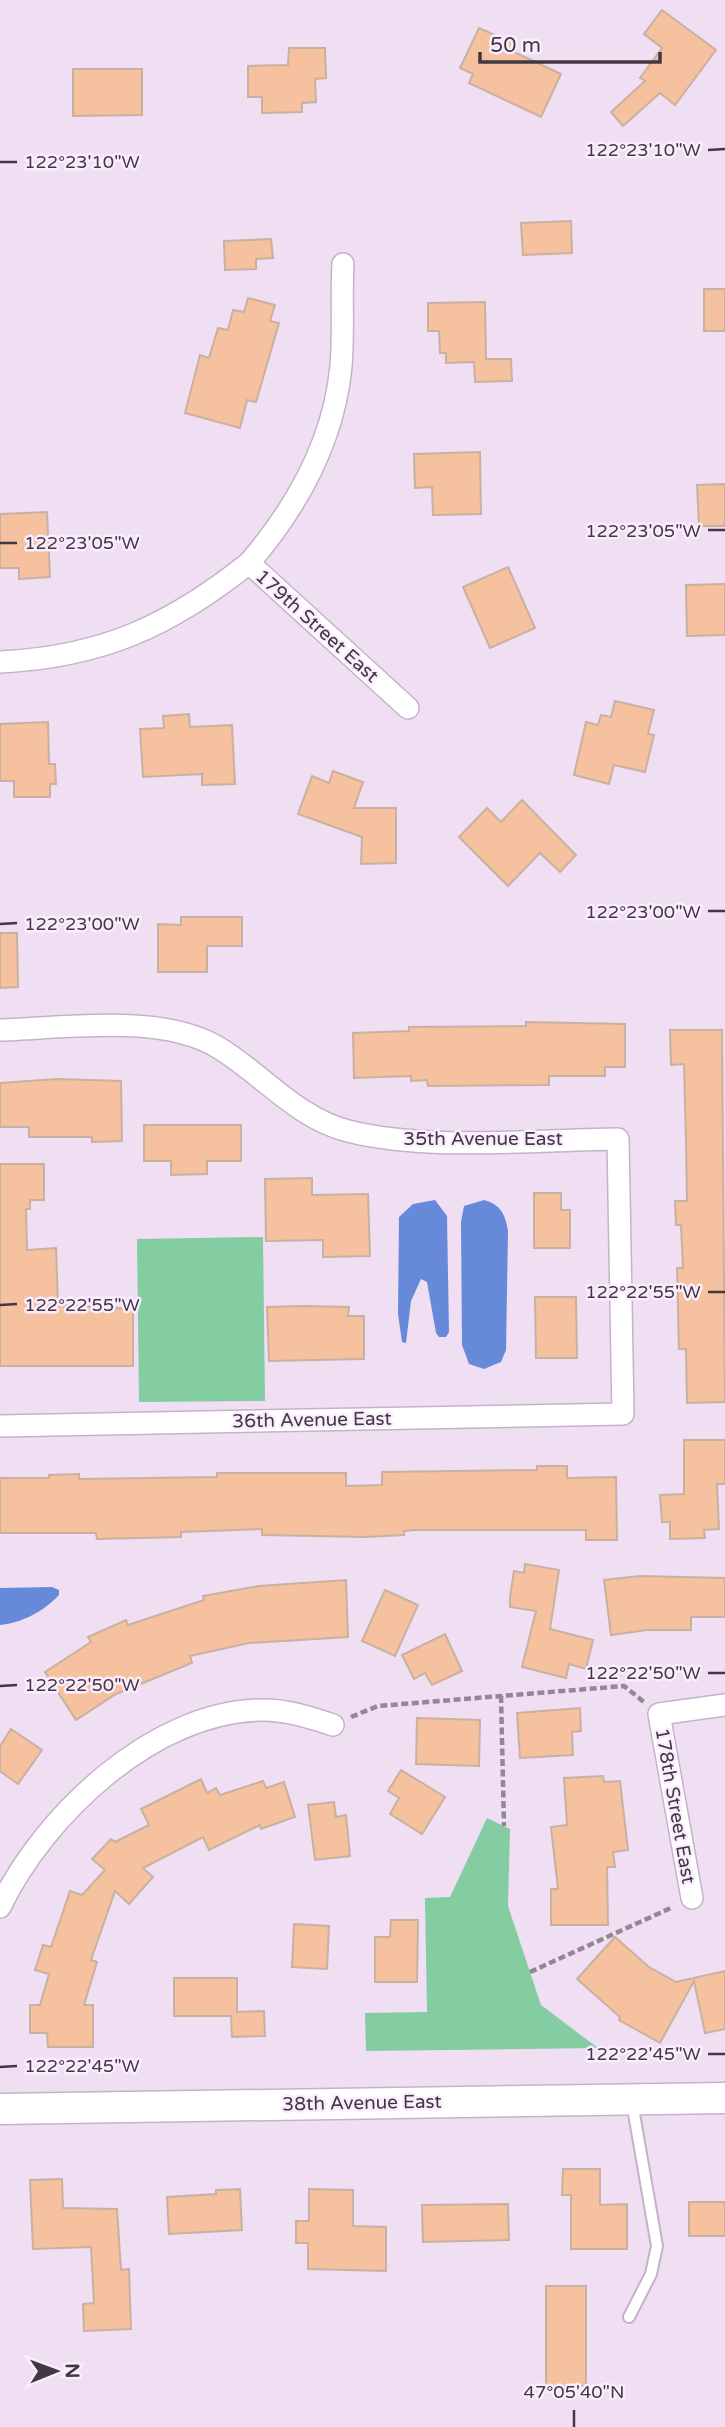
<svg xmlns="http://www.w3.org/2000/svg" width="725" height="2427" font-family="'Varela Round',sans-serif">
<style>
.green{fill:#84cca1}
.water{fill:#668ad9}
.building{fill:#f5c19e;stroke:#c9b1a2;stroke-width:2}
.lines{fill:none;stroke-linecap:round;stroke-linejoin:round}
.lane-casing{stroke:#c4b3c8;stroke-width:14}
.street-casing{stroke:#c4b3c8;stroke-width:24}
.secondary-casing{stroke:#c4b3c8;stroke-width:33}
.path{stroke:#938795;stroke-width:4.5;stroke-dasharray:7 3.5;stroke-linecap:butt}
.lane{stroke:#fff;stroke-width:10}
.street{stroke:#fff;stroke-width:21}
.secondary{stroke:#fff;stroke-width:30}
.ticks{fill:none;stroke:#403942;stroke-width:2.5}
.labels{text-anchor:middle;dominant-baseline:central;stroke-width:5;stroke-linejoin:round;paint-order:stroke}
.street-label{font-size:19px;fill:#403942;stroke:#fbecfe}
.ticks-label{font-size:18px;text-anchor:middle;fill:#403942;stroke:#fbecfe;stroke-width:5;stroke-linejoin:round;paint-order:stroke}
</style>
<rect width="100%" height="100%" fill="#f0def3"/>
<g class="green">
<path d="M263 1237 265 1401 139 1402 137 1239Z"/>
<path d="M487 1818 510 1829 508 1906 541 2005 598 2048 366 2051 365 2013 427 2012 425 1898 450 1897Z"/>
</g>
<g class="water">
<path d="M435 1200 447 1216 449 1332 446 1337H439L436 1333 427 1282 421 1279 411 1301 406 1343 402 1342 398 1314 399 1217 413 1204Z"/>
<path d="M484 1200C501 1205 505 1214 508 1231L506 1350 501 1362 484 1369 469 1364 462 1345 461 1222 464 1206Z"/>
<path d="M52 1587 59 1590V1595C44 1611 22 1623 0 1625V1588Z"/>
</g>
<g class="building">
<path d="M662 10 716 50 675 105 660 93 623 126 611 112 645 81 640 78 662 48 644 34Z"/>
<path d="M479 28 515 44 512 51 561 74 541 117 469 83 473 74 460 68Z"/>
<path d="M289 48H325L326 78 315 79 316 102 302 103V112L262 113V97H248V66L288 65Z"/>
<path d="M73 69H142V115L73 116Z"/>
<path d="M571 221 572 253 523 255 521 223Z"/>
<path d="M271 239 273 258 256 259V269L225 270 224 241Z"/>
<rect x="704" y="289" width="21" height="42"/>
<path d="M248 298 275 305 270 321 279 323 256 402 247 400 240 428 185 413 200 355 209 358 218 328 228 330 233 310 244 312Z"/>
<path d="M485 302 486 359H511L512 381 475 382 474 362 446 363V353H440L439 331H428V303Z"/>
<path d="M480 452 481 514 433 515 432 487 415 488 414 454Z"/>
<path d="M725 484V526H699L697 485Z"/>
<path d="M47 512 50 577 19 579V568H0V514Z"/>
<path d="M508 567 535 628 490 648 463 587Z"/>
<path d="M725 584V635L687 636 686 585Z"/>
<path d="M615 701 654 710 648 734 654 735 645 772 614 765 609 784 574 775 586 722 598 725 601 715 611 717Z"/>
<path d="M189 714 190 727 232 725 235 784 202 785V774L143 777 140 729 164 728 163 716Z"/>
<path d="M48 722 49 764H55L56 784H50V797H14V781H0V724Z"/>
<path d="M333 771 363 782 354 808H396V863L361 864 362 837 298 814 312 776 329 783Z"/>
<path d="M522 800 576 855 560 872 540 853 508 886 459 837 487 808 501 822Z"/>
<path d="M181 917H242V946H207V972H158V924L181 925Z"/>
<path d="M0 933H17L18 987 0 988Z"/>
<path d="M526 1022 625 1024V1067H605V1076H549V1085L428 1086 427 1080 411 1081V1076L354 1078 353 1033 409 1031V1027L526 1026Z"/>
<path d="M670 1030H722L725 1402 687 1403 686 1349H679L677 1268H683L681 1225H676L675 1201H687L686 1141 684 1064 671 1065Z"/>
<path d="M57 1079 121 1081 122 1141 92 1142V1137H29V1127H0V1083Z"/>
<path d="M144 1125H241V1161H207V1174L171 1175V1161H144Z"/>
<path d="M0 1164H44V1200H30V1209H26L27 1250 56 1248 58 1305 133 1309V1366H0Z"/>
<path d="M312 1178V1195L368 1194 370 1256 323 1257V1240L266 1241 265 1179Z"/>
<path d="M534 1193H561V1210H570V1248H534Z"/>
<path d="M535 1297H576L577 1358H536Z"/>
<path d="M304 1306 349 1307 348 1316H364V1359L269 1361 267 1307Z"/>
<path d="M684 1440H725V1484H717L719 1529 704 1530 705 1538 670 1539V1522H662L660 1495 684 1494Z"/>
<path d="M537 1466H567V1478L616 1477 617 1540H586V1530H414L404 1531V1535L366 1537 262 1535V1529L181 1532V1537L97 1539 96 1533H0V1478H49V1475L79 1474V1479L217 1477V1473H346V1486L382 1485V1472L537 1470Z"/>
<path d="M525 1564 559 1570 550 1629 593 1640 586 1669 569 1664 566 1678 522 1667 536 1611 510 1607V1597L514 1571 524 1573Z"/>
<path d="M640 1576 725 1578V1617H691V1630H647L611 1635 604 1580Z"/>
<path d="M346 1580 348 1637 249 1643 190 1656 192 1663 116 1694 76 1720 45 1672 91 1642 88 1637 126 1620 128 1625 204 1600 203 1596 259 1586Z"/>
<path d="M385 1590 418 1605 395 1656 362 1641Z"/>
<path d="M445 1634 462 1671 432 1685 425 1673 414 1679 402 1655Z"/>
<path d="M580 1708 581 1731 572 1732 573 1755 520 1758 517 1713Z"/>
<path d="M417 1718 480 1720 479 1766 416 1764Z"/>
<path d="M11 1729 42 1750 18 1784 0 1771V1746Z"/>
<path d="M401 1770 445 1797 422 1834 390 1814 399 1798 388 1791Z"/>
<path d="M603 1776 604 1782 620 1781 628 1850 613 1852 615 1867H607L608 1925H551V1889H558L551 1827 567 1825 564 1778Z"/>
<path d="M201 1779 207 1793 216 1788 220 1795 263 1781 266 1788 284 1782 295 1817 261 1829 260 1825 209 1850 203 1837 143 1868 153 1877 129 1904 115 1891 91 1960 97 1962 84 2005H93V2047H48L47 2033H30V2005H40L49 1974 35 1970 43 1945 51 1947 70 1891 82 1895 105 1870 92 1859 111 1839 115 1842 149 1825 141 1809Z"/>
<path d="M334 1802 336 1817 346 1815 350 1856 315 1860 308 1805Z"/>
<path d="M391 1920H418L417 1982H375V1937H390Z"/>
<path d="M294 1924 329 1926 327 1969 292 1967Z"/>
<path d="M615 1937 649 1967 676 1982 725 1971V2029L705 2033 694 1981 660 2043 619 2020 620 2017 577 1979Z"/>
<path d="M174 1978H237V2012L264 2011 265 2036 232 2037 231 2016H174Z"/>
<path d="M563 2169H600V2205L627 2204V2249H571V2195H562Z"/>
<path d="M62 2179 63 2208 117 2209 121 2270 129 2269 131 2329 84 2331 83 2304 94 2303 91 2247 33 2249 30 2180Z"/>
<path d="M240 2189 242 2230 169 2234 167 2197 216 2194V2190Z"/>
<path d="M309 2189 353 2190V2226L386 2227V2271L308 2269V2243H296V2221H309Z"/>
<rect x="689" y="2202" width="36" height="34"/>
<path d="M508 2204 509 2240 423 2242 422 2205Z"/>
<rect x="546" y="2286" width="40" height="100"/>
</g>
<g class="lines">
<defs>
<path id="lane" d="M629 2317 651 2274 657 2246 632 2102"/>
<g id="street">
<path d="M343 264C341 298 344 332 341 366 334 441 297 507 249 563L408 708"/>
<path d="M0 662C102 657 170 626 249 563"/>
<path d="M0 1030C65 1028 162 1013 219 1048 262 1074 298 1119 348 1131 426 1151 535 1140 618 1139L623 1414 0 1426"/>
<path d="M692 1898 659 1714 725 1705"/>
<path d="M0 1907C44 1815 153 1712 260 1710 284 1709 310 1717 333 1725"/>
</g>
<path id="secondary" d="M0 2109 725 2098"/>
</defs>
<use href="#lane" class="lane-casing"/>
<use href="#street" class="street-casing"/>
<use href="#secondary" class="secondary-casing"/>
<g class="path">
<path d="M501 1696 504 1826"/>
<path d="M351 1717 378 1706 624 1686 644 1702"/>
<path d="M530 1972 673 1907"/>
</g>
<use href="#lane" class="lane"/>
<use href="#street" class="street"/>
<use href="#secondary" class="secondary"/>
</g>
<path class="ticks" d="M708 150 725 149M0 162H17M708 530H725M0 543H17M708 911H725M0 924 17 923M708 1292H725M0 1305 17 1304M708 1673H725M0 1686 17 1685M708 2054H725M0 2067 17 2066M574 2410V2427"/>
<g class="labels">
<g class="street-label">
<text transform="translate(317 626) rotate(42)">179th Street East</text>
<text x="483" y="1139">35th Avenue East</text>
<text transform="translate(312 1420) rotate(-1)">36th Avenue East</text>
<text transform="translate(675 1806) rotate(80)">178th Street East</text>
<text transform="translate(362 2103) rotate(-1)">38th Avenue East</text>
</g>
</g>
<g class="ticks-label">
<text x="643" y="156">122°23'10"W</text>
<text x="82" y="168">122°23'10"W</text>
<text x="643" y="537">122°23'05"W</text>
<text x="82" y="549">122°23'05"W</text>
<text x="643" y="918">122°23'00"W</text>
<text x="82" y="930">122°23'00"W</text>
<text x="643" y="1298">122°22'55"W</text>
<text x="82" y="1311">122°22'55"W</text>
<text x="643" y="1679">122°22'50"W</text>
<text x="82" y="1691">122°22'50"W</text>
<text x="643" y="2060">122°22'45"W</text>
<text x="82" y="2072">122°22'45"W</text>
<text x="574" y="2398">47°05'40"N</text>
</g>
<g transform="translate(56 2371) rotate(89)" stroke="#fbecfe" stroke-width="5" paint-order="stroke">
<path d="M0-5L12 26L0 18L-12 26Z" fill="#403942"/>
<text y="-10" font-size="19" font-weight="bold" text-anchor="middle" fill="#403942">N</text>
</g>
<path d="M480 52v10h180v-10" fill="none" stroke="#403942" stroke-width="3.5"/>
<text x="490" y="52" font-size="21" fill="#403942" stroke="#fbecfe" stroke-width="5" paint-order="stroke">50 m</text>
</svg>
